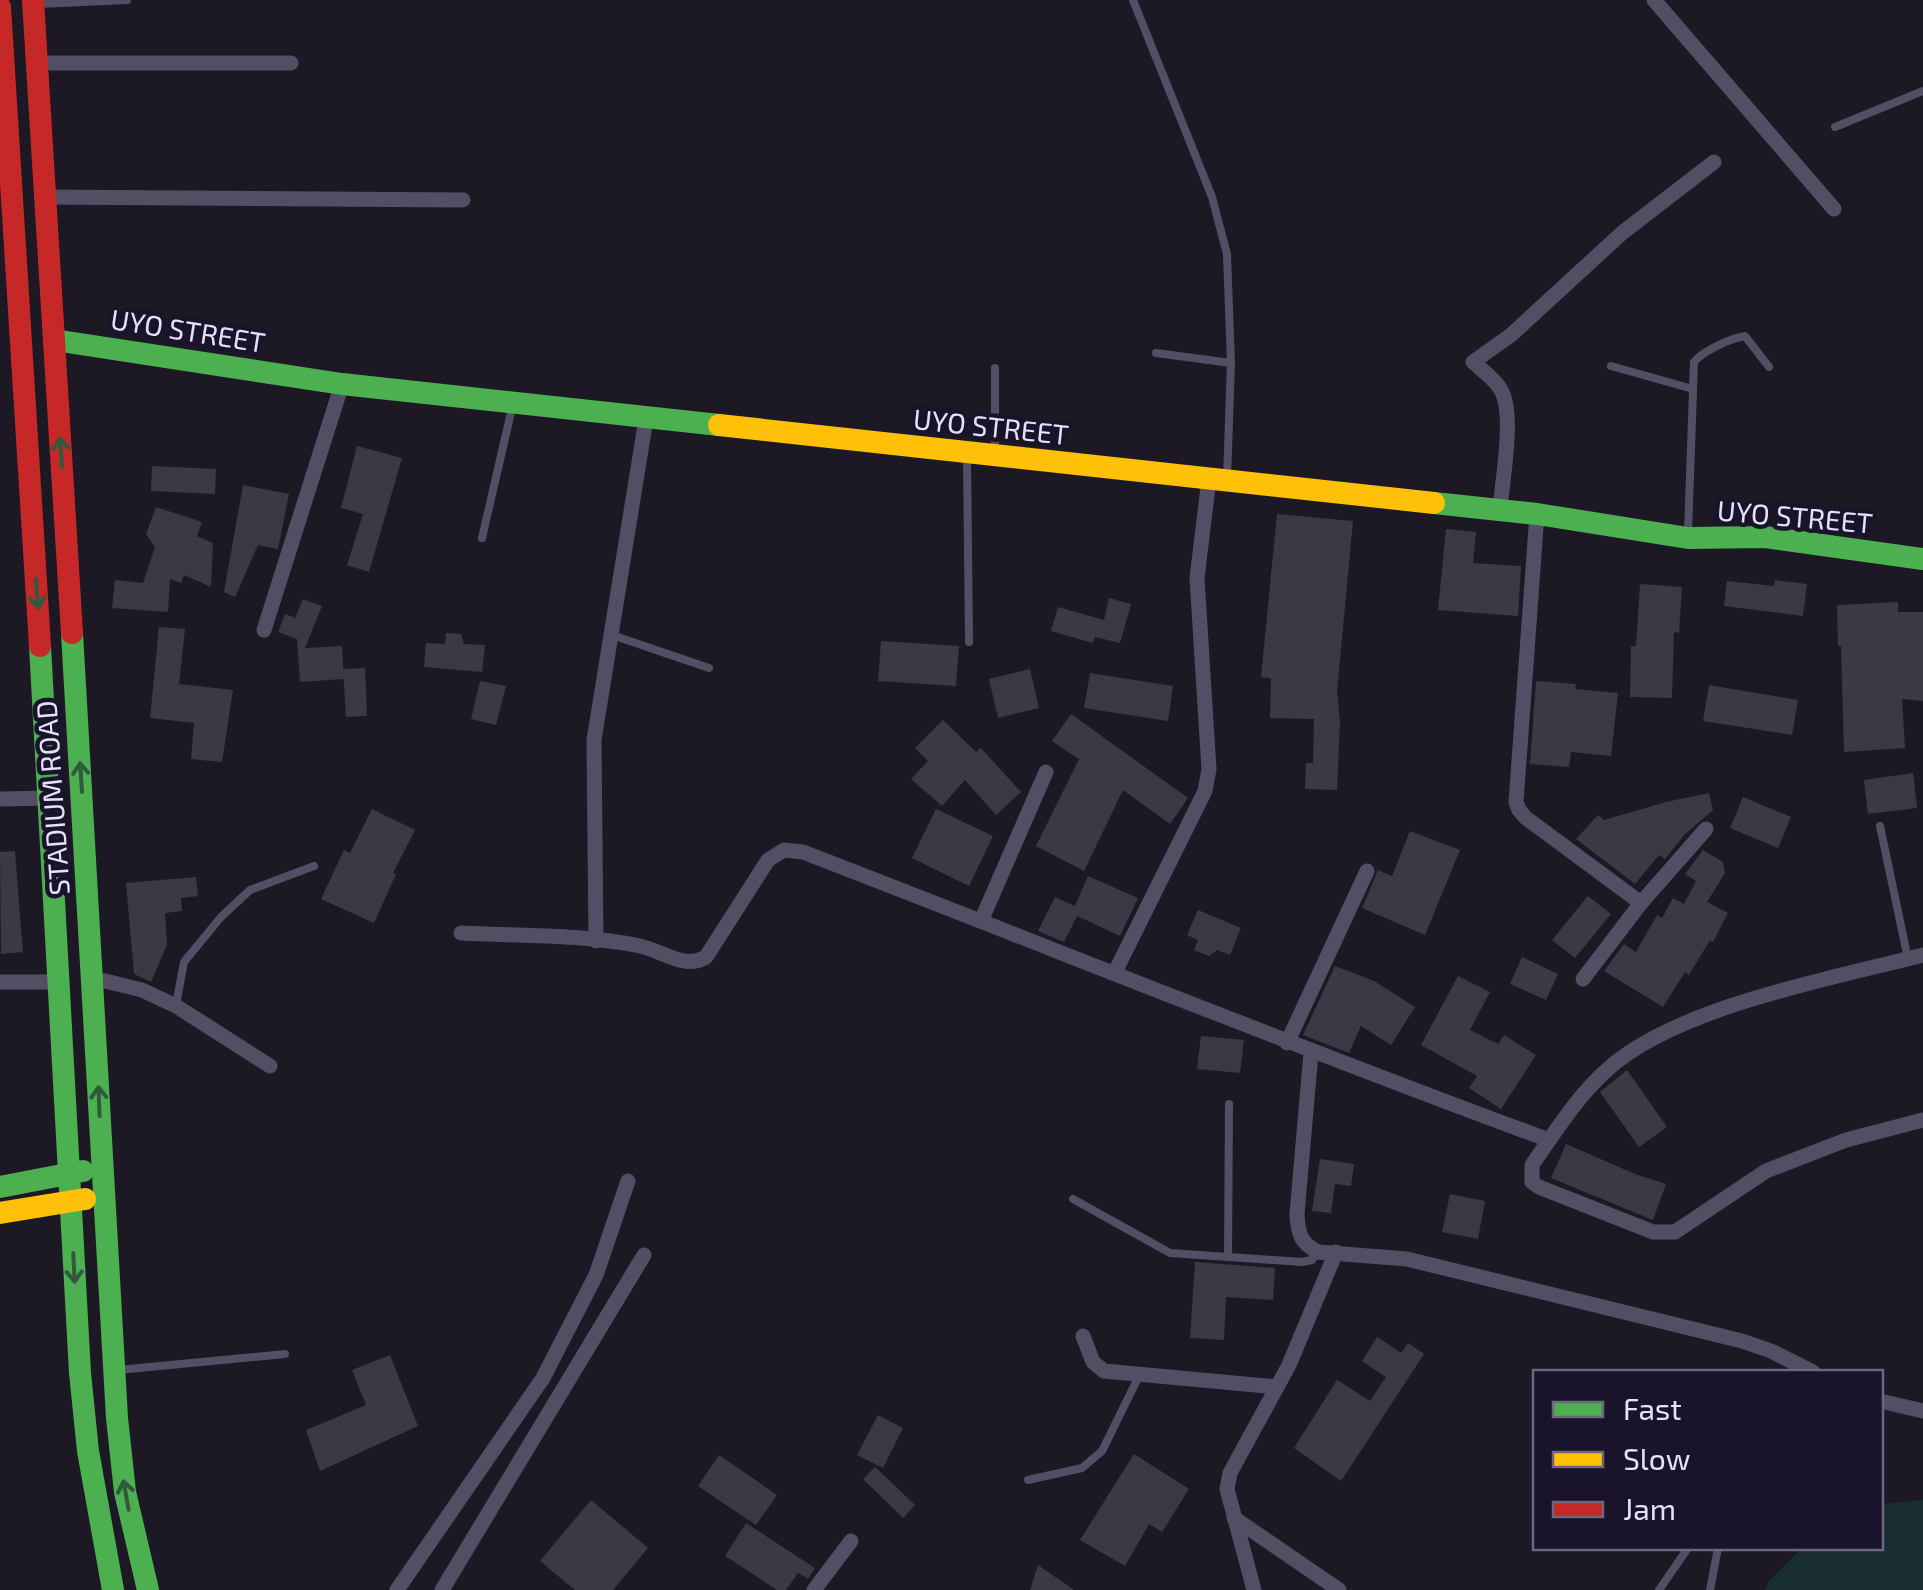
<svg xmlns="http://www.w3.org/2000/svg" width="1923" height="1590" font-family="'Exo 2',sans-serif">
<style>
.green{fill:#192e31}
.building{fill:#3c3846}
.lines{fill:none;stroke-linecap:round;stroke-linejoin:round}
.lane{stroke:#524f64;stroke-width:8}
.street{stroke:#524f64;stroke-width:15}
.fast{stroke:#4caf50;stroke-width:22}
.slow{stroke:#ffc107;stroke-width:22}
.jam{stroke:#c62828;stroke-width:22}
.oneway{stroke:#305a3b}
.labels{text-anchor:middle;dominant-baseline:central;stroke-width:9;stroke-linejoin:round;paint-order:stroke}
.street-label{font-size:28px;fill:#e6e1fb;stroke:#1a142a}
</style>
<rect width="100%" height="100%" fill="#1c1925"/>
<path class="green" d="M1923 1500V1590H1765L1769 1581 1802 1548H1880L1881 1504Z"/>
<g class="building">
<path d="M357 446 402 458 369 572 347 565 363 514 341 508Z"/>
<path d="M152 466 216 469 215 494 151 491Z"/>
<path d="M243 485 289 494 278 549 258 545 235 597 224 592Z"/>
<path d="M156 507 202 522 197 536 213 543 211 587 184 575 181 583 170 579 168 612 112 608 115 580 143 583 155 547 146 534Z"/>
<path d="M1277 514 1353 521 1337 692 1340 722 1337 790 1305 789 1306 763H1313L1314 719 1270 718 1271 678 1261 677Z"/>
<path d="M1446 529 1476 532 1473 563 1521 566 1518 616 1438 610Z"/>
<path d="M1775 580 1807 584 1803 616 1724 606 1727 581 1774 586Z"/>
<path d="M1640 584 1682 587 1679 633 1674 632 1672 698 1630 697 1631 646H1636Z"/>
<path d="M1109 598 1131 604 1120 643 1095 637 1093 643 1051 631 1058 607 1104 620Z"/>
<path d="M303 599 322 606 305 648 342 646 344 679 300 682 297 639 278 632 285 614 295 618Z"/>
<path d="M1898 602V612H1923V701L1902 699 1905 748 1844 752 1841 646H1838L1837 605Z"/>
<path d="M159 627 185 629 179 684 233 690 222 762 191 759 194 723 150 718Z"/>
<path d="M446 633 461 634 464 644 485 645 482 672 424 667 426 643 445 644Z"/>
<path d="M881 641 959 646 956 686 878 681Z"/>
<path d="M365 668 367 716 346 717 343 669Z"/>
<path d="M1030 669 1039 708 998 718 989 679Z"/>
<path d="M1090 673 1173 686 1168 721 1084 708Z"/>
<path d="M480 681 506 686 496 725 471 719Z"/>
<path d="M1536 681 1576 684 1575 689 1618 693 1611 756 1571 752 1569 767 1530 764Z"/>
<path d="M1709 685 1798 700 1792 735 1703 721Z"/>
<path d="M1071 714 1188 798 1170 824 1123 790 1084 871 1036 846 1079 759 1052 741Z"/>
<path d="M943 720 976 752 981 748 1021 792 996 815 965 780 942 806 911 779 928 761 915 748Z"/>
<path d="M1913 773 1917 808 1868 814 1864 780Z"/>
<path d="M1709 793 1713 810 1685 834 1665 859 1659 855 1635 884 1576 839 1598 815 1604 820 1666 802Z"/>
<path d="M1743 797 1791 817 1778 848 1730 828Z"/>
<path d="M372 809 415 830 393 873 396 874 374 923 321 899 344 850 350 853Z"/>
<path d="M936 809 993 836 969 886 912 858Z"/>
<path d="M1410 831 1460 850 1425 935 1362 908 1378 870 1392 876Z"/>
<path d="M1703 850 1723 862 1725 873 1707 902 1728 913 1713 942 1710 940 1689 975 1685 972 1663 1007 1604 971 1624 944 1636 952 1657 915 1662 918 1673 898 1684 904 1696 881 1685 874Z"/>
<path d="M15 851 23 952 1 954 0 852Z"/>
<path d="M1088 876 1138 898 1120 936 1077 916 1064 942 1038 931 1055 897 1075 906Z"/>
<path d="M196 877 198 896 181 898 182 911 165 913 167 945 151 982 134 974 126 883Z"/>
<path d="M1588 896 1611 914 1575 958 1552 940Z"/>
<path d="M1198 910 1241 928 1230 955 1217 950 1209 956 1194 950 1198 940 1187 935Z"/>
<path d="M1522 957 1558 974 1546 1000 1510 984Z"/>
<path d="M1335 966 1374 981 1415 1007 1391 1045 1361 1026 1349 1053 1303 1035Z"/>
<path d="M1458 976 1490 992 1470 1030 1498 1044 1504 1035 1536 1055 1501 1109 1469 1088 1477 1076 1421 1045Z"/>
<path d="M1201 1036 1244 1040 1240 1073 1197 1069Z"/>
<path d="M1627 1070 1667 1127 1639 1147 1600 1092Z"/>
<path d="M1566 1144 1635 1174 1666 1184 1653 1220 1551 1178Z"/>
<path d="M1320 1159 1354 1164 1351 1186 1335 1184 1331 1213 1312 1211Z"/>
<path d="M1450 1194 1485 1201 1478 1239 1442 1232Z"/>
<path d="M1195 1262 1275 1268 1273 1300 1226 1297 1224 1340 1190 1338Z"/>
<path d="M1377 1337 1401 1353 1408 1343 1424 1354 1341 1481 1294 1448 1337 1380 1370 1401 1386 1377 1362 1361Z"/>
<path d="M390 1355 418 1426 320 1471 306 1430 366 1405 352 1370Z"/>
<path d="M878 1415 903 1428 883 1468 857 1455Z"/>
<path d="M1134 1454 1189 1489 1162 1532 1149 1524 1125 1566 1080 1540Z"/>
<path d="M719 1455 777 1495 756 1525 698 1486Z"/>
<path d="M875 1467 915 1505 903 1518 863 1479Z"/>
<path d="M591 1500 648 1548 613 1590H575L540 1561Z"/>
<path d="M746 1523 815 1568 808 1579 798 1573 786 1590H777L725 1556Z"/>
<path d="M1038 1565 1074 1590H1030Z"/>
</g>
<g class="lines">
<g class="lane">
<path d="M1133 0 1212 197 1227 254 1231 363 1227 478"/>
<path d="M38 4 127 0"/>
<path d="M1835 127 1923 91"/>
<path d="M1156 353 1231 363"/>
<path d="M1611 366 1693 389"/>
<path d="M995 452V368"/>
<path d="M967 458 969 642"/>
<path d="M1688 533 1694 362C1703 351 1731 338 1745 336L1769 367"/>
<path d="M482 538 512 408"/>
<path d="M612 635 709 668"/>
<path d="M1880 826 1908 959"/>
<path d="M176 1005 184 962 221 917 250 890 314 866"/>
<path d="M1073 1199 1170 1253 1302 1262 1312 1260 1318 1252"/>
<path d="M1228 1257 1229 1104"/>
<path d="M118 1370 285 1354"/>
<path d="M1028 1480 1082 1468 1102 1451 1140 1374"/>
<path d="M1659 1590 1688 1548"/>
<path d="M1710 1590 1718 1548"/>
</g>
<g class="street">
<path d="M1654 0 1834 209"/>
<path d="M37 63H291"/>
<path d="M45 197 463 200"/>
<path d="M1500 510C1502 481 1515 414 1501 390 1495 379 1483 371 1473 362L1511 335 1622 233 1714 162"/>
<path d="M1537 514 1516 802 1519 810 1526 818 1641 903"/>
<path d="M264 630 342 384"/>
<path d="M0 799 50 798"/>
<path d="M981 921 1046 772"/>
<path d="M461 933C520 936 583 934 640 946 663 951 684 970 706 957L768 860 784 850 803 852C1052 948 1298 1048 1549 1140"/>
<path d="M596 941 594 740 646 419"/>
<path d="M1923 955C1834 978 1676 1007 1608 1069 1578 1095 1555 1132 1532 1165V1182L1539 1187 1653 1232H1675L1766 1171 1846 1140 1923 1120"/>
<path d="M1115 972 1205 791 1209 769 1197 578 1209 479"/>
<path d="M93 978 142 990 176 1006 270 1066"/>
<path d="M1583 979 1641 903 1706 829"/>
<path d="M0 982H60"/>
<path d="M1287 1043 1367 871"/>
<path d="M1311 1053 1297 1214C1298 1233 1300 1243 1318 1252L1407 1259 1742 1341 1771 1351 1813 1372"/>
<path d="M1083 1336 1093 1362 1104 1371 1277 1387"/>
<path d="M1880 1401 1923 1411"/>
<path d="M1234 1518 1339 1590"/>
<path d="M397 1590 543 1378 596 1275 628 1181"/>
<path d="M442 1590 644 1255"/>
<path d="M814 1590 851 1541"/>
<path d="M1254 1590 1227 1489 1230 1473 1289 1365 1336 1252"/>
</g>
<g class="fast">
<path d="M54 340 342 384 719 425"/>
<path d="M1434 503 1537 514 1688 538 1765 537 1923 559"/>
<path d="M72 633 117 1418 125 1492 148 1590"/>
<path d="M40 646 80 1373 88 1451 113 1590"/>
<path d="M0 1187 83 1171"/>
</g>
<g class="slow">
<path d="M719 425 1434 503"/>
<path d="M0 1213 85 1199"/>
</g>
<g class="jam">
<path d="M33 0 72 633"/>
<path d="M0 7 40 646"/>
</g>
</g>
<defs><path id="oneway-shaft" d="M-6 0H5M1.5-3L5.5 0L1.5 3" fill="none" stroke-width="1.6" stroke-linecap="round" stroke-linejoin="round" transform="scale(2.5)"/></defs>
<g class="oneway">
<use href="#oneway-shaft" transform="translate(61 452) rotate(-94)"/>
<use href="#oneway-shaft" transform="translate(37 594) rotate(86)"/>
<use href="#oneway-shaft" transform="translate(81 777) rotate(-94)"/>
<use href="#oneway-shaft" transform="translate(99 1101) rotate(-92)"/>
<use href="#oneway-shaft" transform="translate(74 1268) rotate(87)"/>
<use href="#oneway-shaft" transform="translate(126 1495) rotate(-100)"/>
</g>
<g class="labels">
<g class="street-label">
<text transform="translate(188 330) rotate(9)">UYO STREET</text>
<text transform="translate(991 426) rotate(6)">UYO STREET</text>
<text transform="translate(1795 516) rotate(5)">UYO STREET</text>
<text transform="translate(52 798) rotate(-94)">STADIUM ROAD</text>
</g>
</g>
<rect x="1533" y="1370" width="350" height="180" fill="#1a142a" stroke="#6c667e" stroke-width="2.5"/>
<rect x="1553" y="1402" width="50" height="15" fill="#4caf50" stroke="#6c667e" stroke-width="2.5"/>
<text x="1623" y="1420" font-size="30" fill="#e6e1fb">Fast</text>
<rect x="1553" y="1452" width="50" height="15" fill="#ffc107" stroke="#6c667e" stroke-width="2.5"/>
<text x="1623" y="1470" font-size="30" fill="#e6e1fb">Slow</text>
<rect x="1553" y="1502" width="50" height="15" fill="#c62828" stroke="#6c667e" stroke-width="2.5"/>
<text x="1623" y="1520" font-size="30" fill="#e6e1fb">Jam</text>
</svg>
